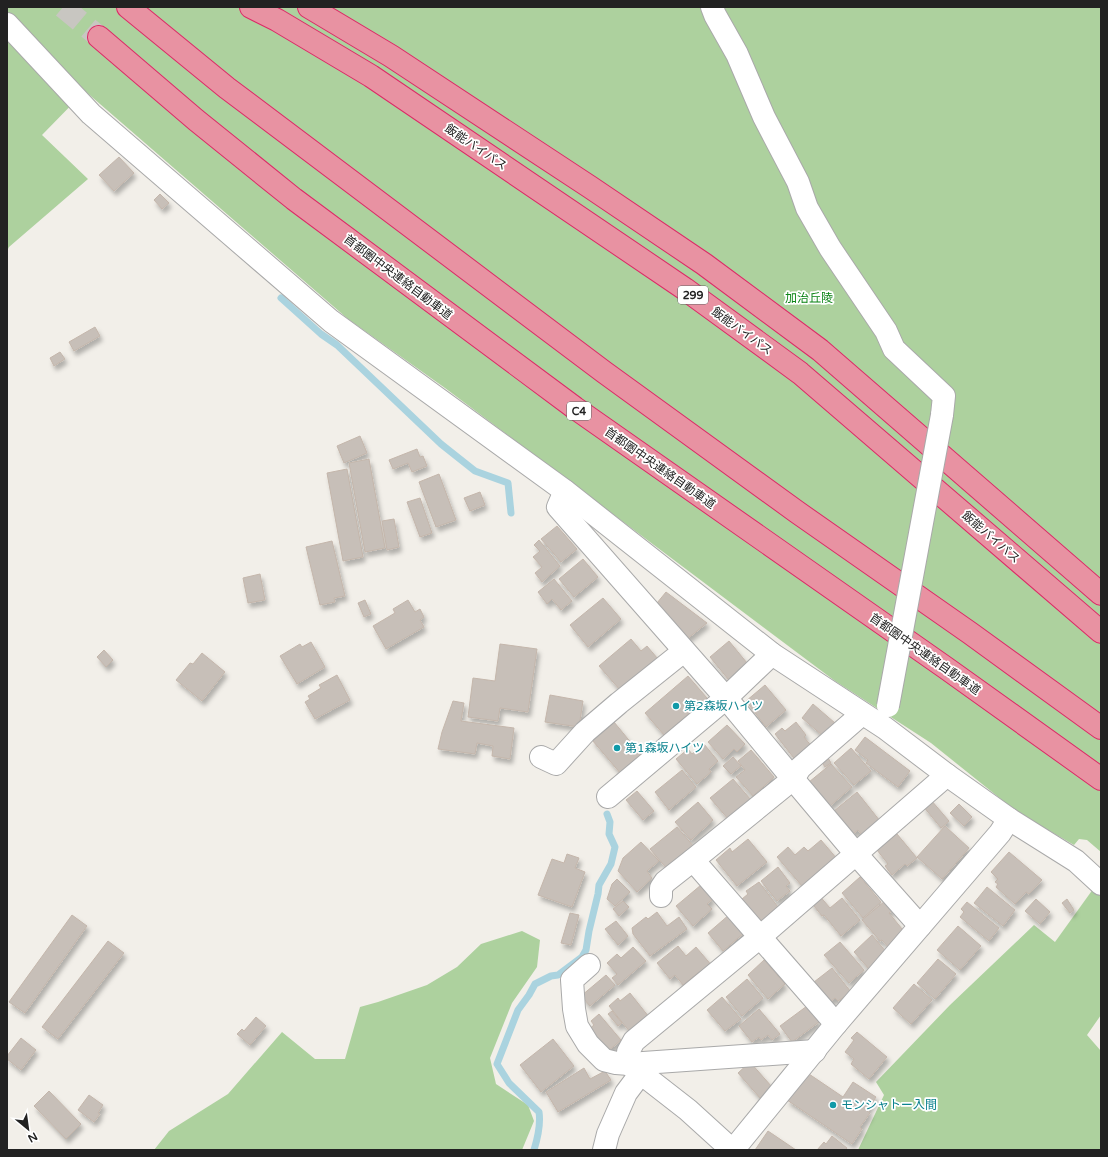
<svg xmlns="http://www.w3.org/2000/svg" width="1108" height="1157" font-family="'Varela Round','Noto Sans JP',sans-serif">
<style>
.forest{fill:#add19e}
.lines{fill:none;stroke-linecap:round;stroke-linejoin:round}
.stream{stroke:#aad3df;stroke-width:7}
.building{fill:#c7bfb8;stroke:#c4b6ab;filter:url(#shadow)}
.highway-tunnel{stroke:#c8c6c1;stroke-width:22;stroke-dasharray:22 11;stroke-linecap:butt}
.minor-casing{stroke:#a9a9a9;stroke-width:24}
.highway-casing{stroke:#dc2a67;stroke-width:24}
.minor{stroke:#fff;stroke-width:22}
.highway{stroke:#e892a2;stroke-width:22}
.minor-bridge-casing{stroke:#a9a9a9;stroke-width:24;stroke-linecap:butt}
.minor-bridge{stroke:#fff;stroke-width:22}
.culture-dot{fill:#0f9aa8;stroke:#fff;stroke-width:1.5}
.labels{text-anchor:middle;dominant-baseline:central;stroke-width:3.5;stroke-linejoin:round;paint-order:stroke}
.shield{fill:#fff;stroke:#646464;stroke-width:1}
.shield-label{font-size:11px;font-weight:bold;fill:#222}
.street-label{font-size:12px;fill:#222;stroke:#fff}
.park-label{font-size:12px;fill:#0c8416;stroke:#fff}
.culture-label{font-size:12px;fill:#0d838f;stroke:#fff;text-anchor:start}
</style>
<defs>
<filter id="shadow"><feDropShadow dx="2.5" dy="4.5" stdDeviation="2" flood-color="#0004"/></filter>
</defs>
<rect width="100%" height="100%" fill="#f2efe9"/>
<g class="forest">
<path d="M7 7H1101V852L1087 840 1079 839 1074 845 1017 812 931 743 835 681 445 388 348 319 85 91 42 135 88 179 9 247 7 251Z"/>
<path d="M1101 878V1015L1087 1035 1101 1051V1150H858L884 1095 876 1082 950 1005 1034 925 1055 942Z"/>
<path d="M522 931 540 940 537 967 512 1003 490 1058 496 1084 528 1105 534 1121 522 1150H154L169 1131 228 1094 282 1032 315 1059H345L360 1007 378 1002 427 985 457 967 481 944Z"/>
</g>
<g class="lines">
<g class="stream">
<path d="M281 298 321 334 337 345 441 444 475 471 508 483 511 513"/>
<path d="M534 1150C538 1137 541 1125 539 1112L509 1083 497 1064 518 1010 529 995 535 984 551 976 558 975 582 957 586 950 589 931 598 894 599 885 611 864 615 847 609 834 610 822 607 814"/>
</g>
</g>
<g class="building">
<path d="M119 157 134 173 114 191 99 175Z"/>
<path d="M160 194 169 203 162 209 154 200Z"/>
<path d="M95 327 100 336 74 351 69 342Z"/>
<path d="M60 352 65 359 54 366 50 358Z"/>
<path d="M360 436 367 453 344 463 337 446Z"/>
<path d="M417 449 420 457 423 456 427 466 412 472 408 463 393 469 389 460Z"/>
<path d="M369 459 385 548 365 552 349 463Z"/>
<path d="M347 469 363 557 343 561 327 473Z"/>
<path d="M439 474 456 520 436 527 419 482Z"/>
<path d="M480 492 485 505 470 511 464 498Z"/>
<path d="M420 498 432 533 420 537 407 502Z"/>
<path d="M394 519 399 547 387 550 382 521Z"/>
<path d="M557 526 577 549 561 562 541 539Z"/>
<path d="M539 540 560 566 542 582 535 573 542 567 533 557 540 551 534 545Z"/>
<path d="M332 541 345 596 334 598 335 602 320 605 306 547Z"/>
<path d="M583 559 598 577 574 597 559 579Z"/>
<path d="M260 574 265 600 248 603 243 578Z"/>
<path d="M554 579 572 601 561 610 552 599 547 604 538 592Z"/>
<path d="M666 592 707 623 687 639 657 603Z"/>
<path d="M603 598 621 619 588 647 570 625Z"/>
<path d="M365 600 371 614 364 617 358 603Z"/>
<path d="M408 600 415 612 420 609 424 617 420 620 424 627 386 649 373 626 395 613 393 609Z"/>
<path d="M631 639 641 651 647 646 658 659 620 690 599 666Z"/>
<path d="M729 641 752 669 733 685 710 657Z"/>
<path d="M311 642 325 667 297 684 280 656 300 644 302 647Z"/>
<path d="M500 644 537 649 528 712 500 708 498 721 468 717 473 678 495 681Z"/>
<path d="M104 650 113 660 106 667 97 657Z"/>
<path d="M202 653 225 672 202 701 176 680 190 663 193 664Z"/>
<path d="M337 675 350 700 315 719 305 702 310 699 308 696 321 688 319 685Z"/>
<path d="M688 676 707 698 664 735 645 713Z"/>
<path d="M765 685 786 710 766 727 746 701Z"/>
<path d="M550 695 583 701 579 727 545 722Z"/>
<path d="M453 701 464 703 461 721 514 728 510 759 492 756 493 746 477 743 475 754 438 749 442 732Z"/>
<path d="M813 704 835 723 823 736 802 718Z"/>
<path d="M614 722 642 756 621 774 592 740Z"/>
<path d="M796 722 806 735 804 737 813 748 797 762 775 734 782 728 785 731Z"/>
<path d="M727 725 745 744 737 752 734 749 723 759 708 742Z"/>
<path d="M865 737 910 771 898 787 866 763 868 760 855 750Z"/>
<path d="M704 744 718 761 709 769 711 772 697 784 676 759 688 749 692 754Z"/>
<path d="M851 748 871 771 854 785 834 763Z"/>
<path d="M751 750 774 777 753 796 736 777 745 770 738 761Z"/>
<path d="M827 756 831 763 825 767 821 761Z"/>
<path d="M733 757 741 766 731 774 723 766Z"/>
<path d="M831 764 852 787 830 806 809 782Z"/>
<path d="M682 770 696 787 669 810 655 792Z"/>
<path d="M733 779 751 800 729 820 710 798Z"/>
<path d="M637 791 654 811 643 820 626 800Z"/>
<path d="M857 792 880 821 862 835 858 830 853 834 834 811Z"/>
<path d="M931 800 949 821 941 828 923 806Z"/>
<path d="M698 802 713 820 691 840 675 822Z"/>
<path d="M959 804 972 817 964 826 950 813Z"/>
<path d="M945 826 969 848 942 879 917 857Z"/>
<path d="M677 827 695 848 668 870 650 849Z"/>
<path d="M897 834 917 858 907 866 905 864 892 875 885 866 888 864 877 850Z"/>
<path d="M748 839 767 862 737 886 716 860 730 848 732 852Z"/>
<path d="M821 840 838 860 813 881 810 879 802 886 777 857 788 847 795 855 804 847 808 851Z"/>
<path d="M641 842 659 861 647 871 652 878 637 892 618 871 623 858Z"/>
<path d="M1009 852 1042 880 1029 894 1026 892 1015 904 996 887 998 884 995 882 998 879 991 872Z"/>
<path d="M567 854 579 858 575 868 585 872 572 907 538 895 552 859 564 863Z"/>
<path d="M778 867 790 883 786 886 790 891 777 901 761 881Z"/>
<path d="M860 877 881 902 863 918 842 893Z"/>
<path d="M617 879 630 892 615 906 607 899 612 884Z"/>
<path d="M759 882 778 907 770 913 771 915 760 923 742 899 748 894 746 891Z"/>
<path d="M701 885 713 899 707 904 712 909 693 926 676 906Z"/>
<path d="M987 887 1015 910 1003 926 974 903Z"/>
<path d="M818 894 830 908 842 898 860 920 841 936 824 915 822 916 810 901Z"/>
<path d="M1036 899 1050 912 1040 924 1025 911Z"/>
<path d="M1067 899 1074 910 1070 913 1062 903Z"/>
<path d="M623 901 629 907 619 916 613 909Z"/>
<path d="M885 901 893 910 889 913 907 935 890 949 882 940 880 941 862 920Z"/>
<path d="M967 902 999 928 989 941 960 917 964 912 961 909Z"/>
<path d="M657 912 667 926 679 917 687 929 650 956 633 934 632 928 646 917 648 919Z"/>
<path d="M570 913 579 915 571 945 561 943Z"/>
<path d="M730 914 745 932 723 951 708 933Z"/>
<path d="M72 915 87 926 25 1013 9 1002Z"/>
<path d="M616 921 628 936 618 945 605 929Z"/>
<path d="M958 926 981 946 960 970 937 950Z"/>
<path d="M872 935 887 953 869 969 854 952Z"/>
<path d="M108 941 124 953 58 1039 42 1027Z"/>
<path d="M840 942 864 970 849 983 824 955Z"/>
<path d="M678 946 686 956 696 947 713 967 703 976 699 972 683 985 675 975 670 979 657 963Z"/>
<path d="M633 947 646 961 618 985 612 978 617 974 607 963 617 954 621 958Z"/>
<path d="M938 959 956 974 935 999 917 983Z"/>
<path d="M764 960 785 984 768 999 748 975Z"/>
<path d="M832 968 851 992 838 1001 835 998 830 1002 814 982Z"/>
<path d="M606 975 615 985 590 1006 581 996Z"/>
<path d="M747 979 763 998 742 1016 726 997Z"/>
<path d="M914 984 932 1000 911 1024 893 1008Z"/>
<path d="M630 993 649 1017 630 1032 609 1006 618 998 620 1001Z"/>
<path d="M722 997 741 1019 725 1031 707 1010Z"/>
<path d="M807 1006 819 1022 792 1042 780 1026Z"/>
<path d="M759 1009 780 1034 772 1040 768 1035 761 1040 759 1037 752 1042 739 1026Z"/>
<path d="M612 1011 622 1023 618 1026 608 1014Z"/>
<path d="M599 1014 621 1040 607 1052 588 1030 594 1025 591 1021Z"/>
<path d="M256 1017 266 1026 250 1045 237 1034 242 1029 244 1031Z"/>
<path d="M857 1032 887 1057 869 1079 851 1064 854 1059 845 1052 854 1040 851 1038Z"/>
<path d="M21 1038 36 1050 21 1070 7 1059V1056Z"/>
<path d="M553 1039 574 1066 541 1092 520 1065Z"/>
<path d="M750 1062 772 1087 760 1098 738 1073Z"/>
<path d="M584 1068 590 1079 605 1071 611 1080 558 1112 546 1092Z"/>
<path d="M809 1074 843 1097 853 1082 876 1097 867 1111 870 1113 860 1127 862 1129 852 1144 787 1100 805 1075 808 1077Z"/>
<path d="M49 1091 81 1124 66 1139 34 1106Z"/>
<path d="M89 1095 103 1105 98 1113 100 1114 94 1122 78 1110Z"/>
<path d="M768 1131 796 1150H755Z"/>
<path d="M832 1136 847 1148 845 1150H817L824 1142 826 1144Z"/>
</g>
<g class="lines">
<path class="highway-tunnel" d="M63 7 99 37"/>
<defs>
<g id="minor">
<path d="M712 7 715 15 737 54 764 117 798 182 807 208 830 248 886 331 894 349 944 396 942 415"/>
<path d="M7 24 91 114 331 321 565 491 772 654 885 728 947 775 1009 819 1076 861 1101 884"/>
<path d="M565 491 558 507 726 698 793 779 856 854 920 926"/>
<path d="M541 757 556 764 585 732 619 703 684 651"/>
<path d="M608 797 726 698 772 654"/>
<path d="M693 860 836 1024"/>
<path d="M661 896V888L665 882 693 860 793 779 800 768 862 714"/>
<path d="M589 965 572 980 574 1009 577 1026 588 1044 604 1060 616 1063 629 1064 815 1051"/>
<path d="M604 1150 608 1134 626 1093 641 1073"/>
<path d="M732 1150 688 1110 629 1064 628 1052 634 1041 760 937 947 775"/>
<path d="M733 1150 836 1024 1000 833 1009 819"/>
</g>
<g id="highway">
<path d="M128 7 227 88 604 372 797 512 970 633 1101 728"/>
<path d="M251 7 277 20 371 76 685 289 800 373 1101 632"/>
<path d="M309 7 391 56 590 187 704 264 820 350 1101 594"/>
<path d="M99 37 196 120 294 199 575 408 946 668 1101 779"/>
</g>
</defs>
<use href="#minor" class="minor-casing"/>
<use href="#highway" class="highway-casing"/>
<use href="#minor" class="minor"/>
<use href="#highway" class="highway"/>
<defs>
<path id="minor-bridge" d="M888 706 942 415"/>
</defs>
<use href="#minor-bridge" class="minor-bridge-casing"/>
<use href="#minor-bridge" class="minor-bridge"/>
</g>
<g class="culture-dot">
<circle cx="676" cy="706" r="4"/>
<circle cx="617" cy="748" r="4"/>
<circle cx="833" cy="1105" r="4"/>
</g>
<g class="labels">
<g class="shield">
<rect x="678" y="286" width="30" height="18" rx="3"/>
<rect x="567" y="402" width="24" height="18" rx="3"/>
</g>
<g class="shield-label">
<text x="693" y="295">299</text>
<text x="579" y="411">C4</text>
</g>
<g class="street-label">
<text transform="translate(476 147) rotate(34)">飯能バイパス</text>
<text transform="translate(398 277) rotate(37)">首都圏中央連絡自動車道</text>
<text transform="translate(742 331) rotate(36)">飯能バイパス</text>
<text transform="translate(660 468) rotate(35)">首都圏中央連絡自動車道</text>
<text transform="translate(991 537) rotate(41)">飯能バイパス</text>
<text transform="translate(925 654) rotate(35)">首都圏中央連絡自動車道</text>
</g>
<g class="park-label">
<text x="809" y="298">加治丘陵</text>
</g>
<g class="culture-label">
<text x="684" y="706">第2森坂ハイツ</text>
<text x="625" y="748">第1森坂ハイツ</text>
<text x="841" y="1105">モンシャトー入間</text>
</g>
</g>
<rect width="1108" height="1157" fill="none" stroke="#222222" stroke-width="16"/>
<g transform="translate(28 1129) rotate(151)" stroke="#ffffff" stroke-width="3" paint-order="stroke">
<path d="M0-3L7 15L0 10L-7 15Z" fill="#222222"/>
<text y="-6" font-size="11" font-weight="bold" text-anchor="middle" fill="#222222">N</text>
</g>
</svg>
